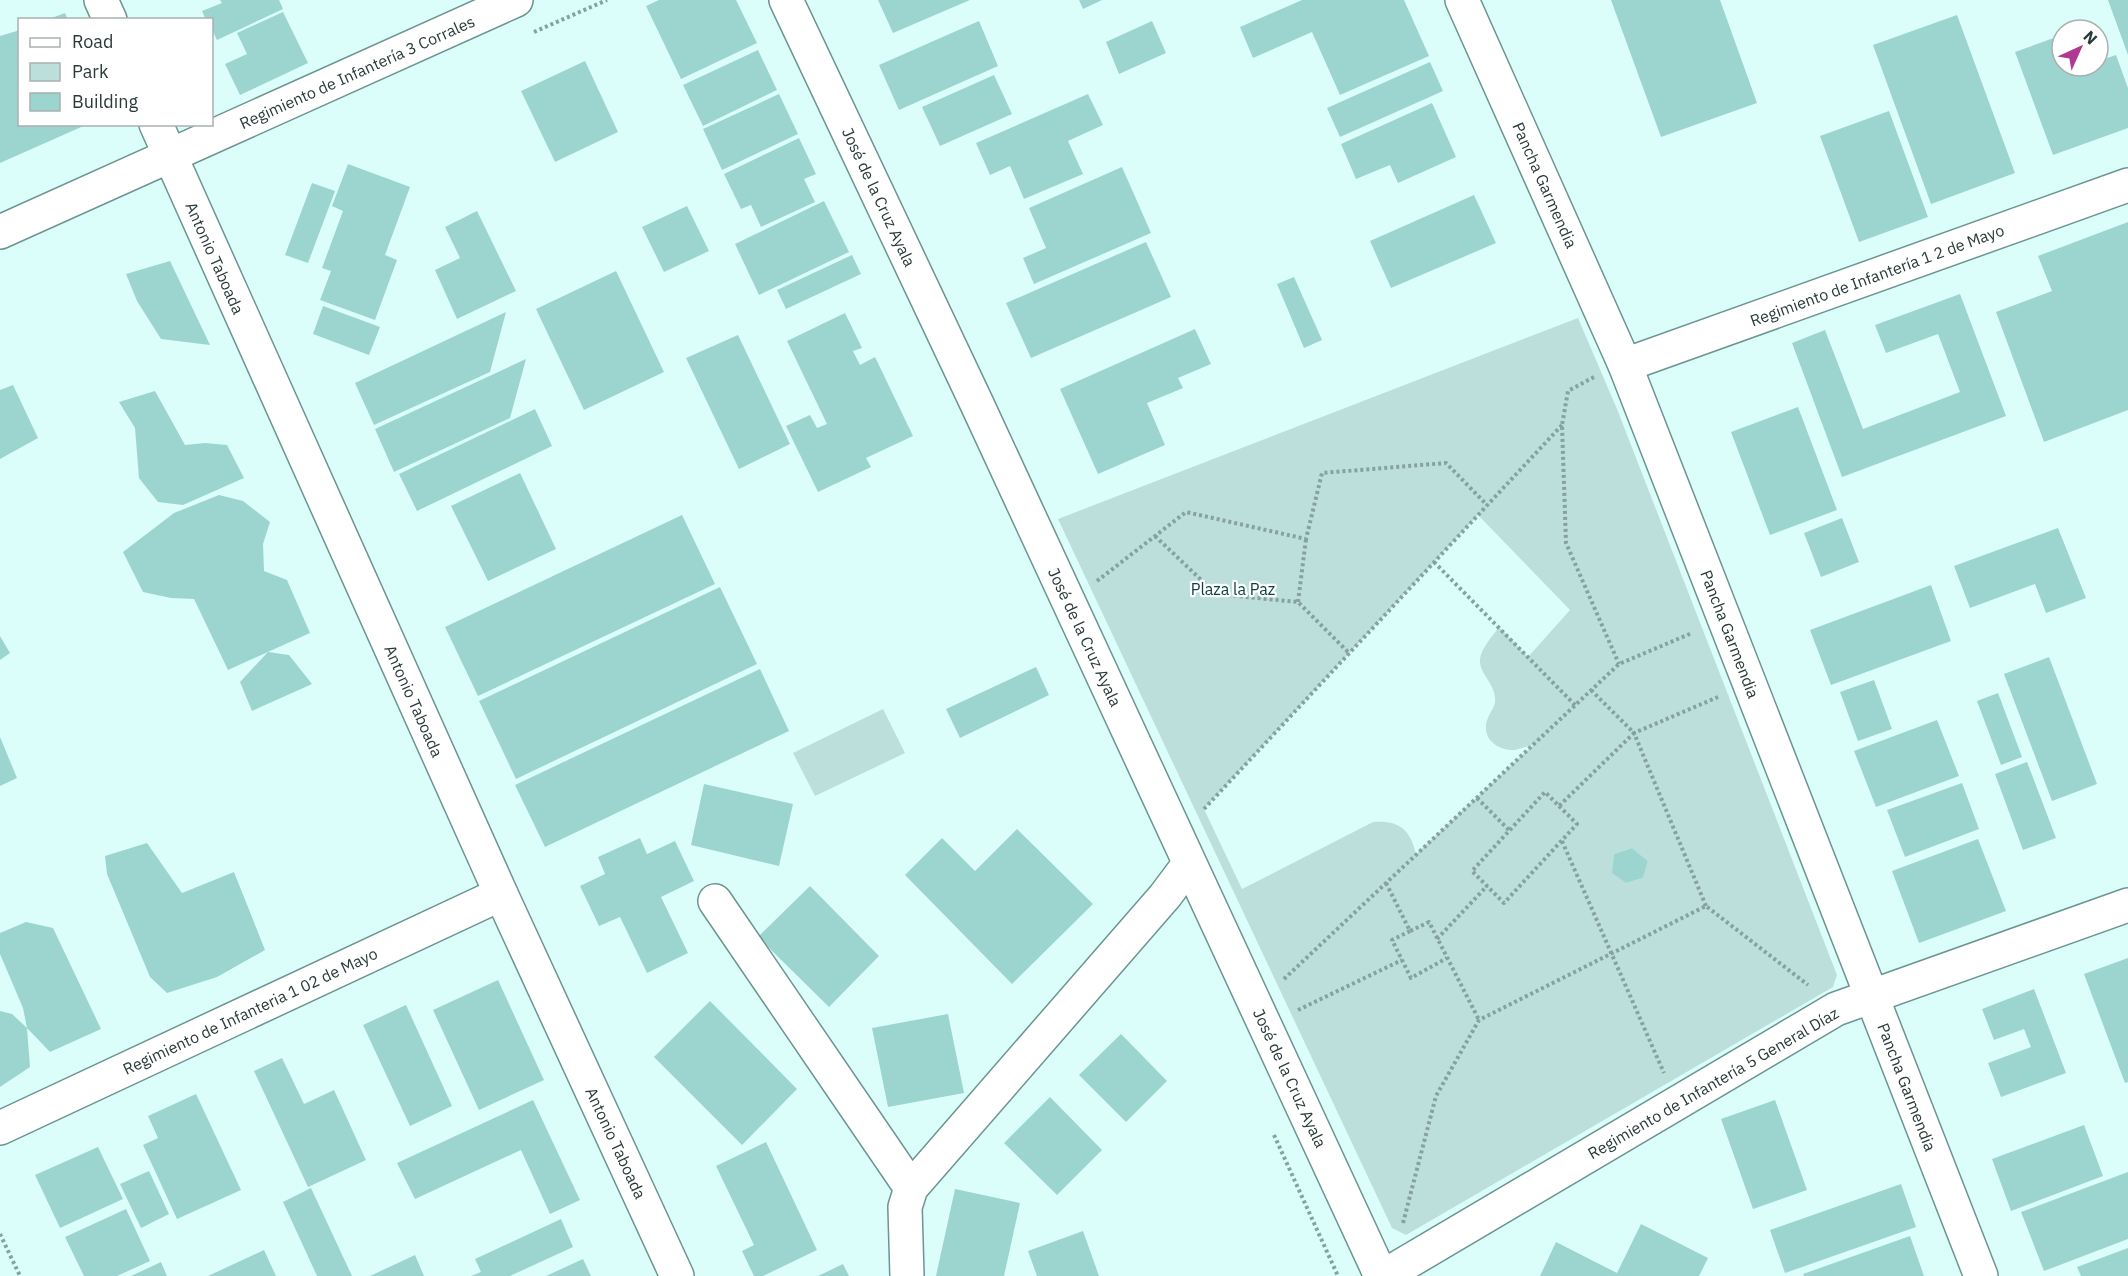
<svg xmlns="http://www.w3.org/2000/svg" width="2128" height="1276" font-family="'IBM Plex Sans',sans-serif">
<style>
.green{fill:#bddfdb;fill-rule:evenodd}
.building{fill:#9cd5d0}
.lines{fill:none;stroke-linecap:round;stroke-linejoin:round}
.minor-casing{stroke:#6b9592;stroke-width:36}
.path{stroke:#86a19f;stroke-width:4;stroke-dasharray:3 3;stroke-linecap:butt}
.minor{stroke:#fff;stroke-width:33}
.labels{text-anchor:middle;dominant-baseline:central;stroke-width:4.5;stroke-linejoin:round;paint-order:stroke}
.street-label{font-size:16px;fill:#293a39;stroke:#fff}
.park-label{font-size:16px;fill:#0c413f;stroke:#fff}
</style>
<rect width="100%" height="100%" fill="#dbfefb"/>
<g class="green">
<path d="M1578 318 1617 409 1837 975 1833 987 1406 1235 1392 1228 1058 519ZM1478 515 1570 610 1528 657 1499 627C1492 637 1482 647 1480 659 1478 673 1497 685 1495 702 1494 710 1485 718 1486 728 1486 743 1502 751 1515 750 1521 749 1527 746 1533 745L1416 854C1410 829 1399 820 1373 822L1242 889 1204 809ZM1632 848 1648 861 1643 878 1626 883 1613 873 1614 854Z"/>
<path d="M883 709 905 753 815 796 793 753Z"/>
</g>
<g class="building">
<path d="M220 0H279L283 9 217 40 212 30V20H206L202 11 222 3Z"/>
<path d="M659 0H736L757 43 681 79 646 6Z"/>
<path d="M878 0H970L893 33Z"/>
<path d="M1079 0H1102L1083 9Z"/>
<path d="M1302 0H1404L1429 56 1340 95 1312 32 1253 58 1240 27Z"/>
<path d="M1611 0H1720L1757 103 1661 137Z"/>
<path d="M2108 0H2128V55Z"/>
<path d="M283 12 308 63 240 95 225 64 247 54 237 33Z"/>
<path d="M65 13 68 20H49V19Z"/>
<path d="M1957 15 2015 173 1931 204 1873 45Z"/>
<path d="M979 21 998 66 899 110 879 65Z"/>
<path d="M1152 21 1166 53 1119 74 1106 42Z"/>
<path d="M20 30V124H88L0 163V36Z"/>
<path d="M2062 35V66H2098V61L2116 55 2128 88V128L2053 155 2015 52Z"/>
<path d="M758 50 777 90 703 126 683 85Z"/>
<path d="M585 61 618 132 555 162 521 91Z"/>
<path d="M1430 62 1443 91 1340 137 1327 108Z"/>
<path d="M994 75 1012 114 940 146 922 107Z"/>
<path d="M779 94 798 134 722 170 703 129Z"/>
<path d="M1088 94 1103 125 1068 141 1083 174 1024 199 1010 166 990 175 976 143Z"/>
<path d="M1432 103 1456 157 1398 183 1390 165 1356 179 1341 144Z"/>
<path d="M1889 111 1928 217 1859 242 1820 136Z"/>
<path d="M799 138 816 174 804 179 815 202 761 227 751 205 741 209 724 174Z"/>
<path d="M348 164 410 187 385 255 397 260 375 320 320 300 331 271 322 268 343 211 332 206Z"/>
<path d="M1122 167 1151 233 1034 284 1023 258 1046 248 1029 208Z"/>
<path d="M312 183 335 191 308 263 285 255Z"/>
<path d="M1474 195 1496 243 1391 288 1370 241Z"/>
<path d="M824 201 849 252 759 295 735 244Z"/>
<path d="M687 206 709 251 664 272 642 227Z"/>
<path d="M477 211 516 291 457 319 435 270 460 258 445 227Z"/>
<path d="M2128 222V410L2044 442 1996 312 2052 291 2038 256Z"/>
<path d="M1146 242 1171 297 1031 358 1006 303Z"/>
<path d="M852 255 861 274 786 309 777 290Z"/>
<path d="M170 261 210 345 161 339 137 301 126 274Z"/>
<path d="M616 271 664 372 584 410 536 309Z"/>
<path d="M1294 277 1322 340 1304 348 1277 284Z"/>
<path d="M1960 294 2006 416 1842 477 1792 343 1825 330 1863 429 1960 392 1938 334 1886 353 1875 325Z"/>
<path d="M323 306 380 327 369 355 313 334Z"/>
<path d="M506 312 490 372 374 425 355 383Z"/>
<path d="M845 313 862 348 853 351 860 365 875 357 913 436 866 458 871 467 818 492 786 426 810 415 817 428 827 424 787 341Z"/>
<path d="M1195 329 1211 364 1178 378 1183 388 1147 403 1165 445 1098 474 1060 389Z"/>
<path d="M738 335 790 444 739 469 686 358Z"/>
<path d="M526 359 510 418 394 472 375 429Z"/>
<path d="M13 385 38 438 0 459V390Z"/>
<path d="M155 391 185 445 205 443 227 445 244 478 183 505 158 502 139 478 135 428 119 402Z"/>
<path d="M1798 407 1837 510 1770 535 1731 432Z"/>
<path d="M535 409 552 446 417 511 399 474Z"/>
<path d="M520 473 556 549 488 581 451 506Z"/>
<path d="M219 495 243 501 270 522 263 544 264 571 287 580 310 633 228 670 194 599 171 598 143 592 123 552 174 513Z"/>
<path d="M682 515 715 584 478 696 445 627Z"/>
<path d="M1842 518 1859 562 1821 577 1804 533Z"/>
<path d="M2058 528 2086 598 2046 613 2035 584 1970 608 1954 566Z"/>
<path d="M1931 585 1951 641 1831 685 1810 630Z"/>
<path d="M720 587 757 664 516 779 479 701Z"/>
<path d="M0 636 10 653 0 660Z"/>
<path d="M268 652 289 655 312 684 252 711 240 682Z"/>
<path d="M2049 657 2097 784 2052 801 2004 674Z"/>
<path d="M1036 667 1049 695 960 738 946 709Z"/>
<path d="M760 669 789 731 545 847 515 785Z"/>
<path d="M1874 680 1892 729 1858 741 1840 692Z"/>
<path d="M1998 693 2022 757 2001 765 1977 701Z"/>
<path d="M1937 720 1959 776 1876 807 1854 751Z"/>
<path d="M0 737 17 778 0 786Z"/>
<path d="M2027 762 2056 838 2023 850 1995 774Z"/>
<path d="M1962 783 1979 829 1905 857 1887 810Z"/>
<path d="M704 784 793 804 779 866 691 845Z"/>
<path d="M1017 829 1093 904 1012 984 905 875 942 838 975 871Z"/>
<path d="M640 838 647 854 675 841 694 881 661 897 688 953 647 973 620 917 599 926 580 886 605 874 598 857Z"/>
<path d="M1978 839 2006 911 1919 943 1892 871Z"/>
<path d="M147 843 182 893 234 872 265 950 217 977 167 993 150 977 107 874 105 856Z"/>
<path d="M1632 848 1648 861 1643 878 1626 883 1612 873 1614 854Z"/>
<path d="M810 886 879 956 829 1007 758 937Z"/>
<path d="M26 922 53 928 101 1029 50 1052 27 1028 23 1008 0 954V933Z"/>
<path d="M2128 958V1082L2125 1083 2084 974Z"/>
<path d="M498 980 544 1080 479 1110 433 1010Z"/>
<path d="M2034 989 2066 1073 2001 1097 1988 1063 2031 1047 2024 1029 1994 1040 1982 1009Z"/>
<path d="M710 1001 797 1089 742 1145 654 1057Z"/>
<path d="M406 1005 452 1106 410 1126 363 1025Z"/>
<path d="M0 1011 12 1014 27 1028 30 1067 0 1087Z"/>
<path d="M948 1014 964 1093 888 1107 872 1028Z"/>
<path d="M1121 1034 1167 1081 1126 1122 1079 1075Z"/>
<path d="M282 1058 304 1104 334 1090 366 1160 308 1187 254 1071Z"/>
<path d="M196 1094 241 1190 177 1219 143 1145 158 1138 148 1116Z"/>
<path d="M1050 1097 1102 1150 1057 1195 1004 1143Z"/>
<path d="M533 1100 580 1200 550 1214 521 1150 415 1199 397 1163Z"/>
<path d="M1775 1100 1807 1190 1753 1209 1721 1119Z"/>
<path d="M2084 1125 2103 1176 2011 1211 1992 1159Z"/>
<path d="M766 1142 817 1250 763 1276H754L742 1251 754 1245 716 1166Z"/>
<path d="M98 1147 123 1199 60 1228 35 1175Z"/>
<path d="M149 1171 169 1214 141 1228 120 1184Z"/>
<path d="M2128 1172V1239L2044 1271 2021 1212Z"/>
<path d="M1901 1184 1916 1227 1785 1273 1770 1230Z"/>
<path d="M311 1188 352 1276H317L283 1202Z"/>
<path d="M955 1189 1020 1203 1004 1276H936Z"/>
<path d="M126 1209 150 1261 117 1276H84L65 1237Z"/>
<path d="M561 1219 573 1247 510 1276H471L481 1272 475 1259Z"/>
<path d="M1641 1224 1708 1258 1699 1276H1540L1556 1242 1617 1273Z"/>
<path d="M1083 1231 1099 1276H1037L1028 1251Z"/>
<path d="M1910 1236 1924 1276H1804L1803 1274Z"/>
<path d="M2128 1248V1276H2081L2077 1267Z"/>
<path d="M264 1250 276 1276H208Z"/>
<path d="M415 1255 424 1276H370Z"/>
<path d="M583 1259 591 1276H546Z"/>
<path d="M161 1262 167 1276H131Z"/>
<path d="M843 1264 849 1276H818Z"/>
</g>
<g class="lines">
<defs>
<g id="minor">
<path d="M101 0 110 20"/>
<path d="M786 0 977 404 1381 1276"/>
<path d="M1462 0 1625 365 1981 1276"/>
<path d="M156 124 501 894 677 1276"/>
<path d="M0 232 516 0"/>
<path d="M1625 365 2128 185"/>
<path d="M715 901 911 1188"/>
<path d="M0 1128 501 894"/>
<path d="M907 1276 905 1207 911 1188 1165 896 1189 864"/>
<path d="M1384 1276 1836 1009 2128 905"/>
</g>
</defs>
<use href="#minor" class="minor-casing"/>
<g class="path">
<path d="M534 32 607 0"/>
<path d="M1594 377 1568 391 1562 425 1566 543 1619 664"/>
<path d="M1155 536 1216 594 1298 602 1349 653"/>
<path d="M1434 562 1575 705"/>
<path d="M1097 581 1186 512 1306 539 1322 473 1446 463 1487 505"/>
<path d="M1298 602 1306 539"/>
<path d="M1477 798 1509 830"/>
<path d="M1559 806 1577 824 1504 903 1472 871 1545 792 1559 806 1634 733 1591 690"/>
<path d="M1204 809 1562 425"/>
<path d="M1562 841 1664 1073"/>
<path d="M1386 883 1410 931 1429 922 1479 1020"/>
<path d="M1706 906 1634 733 1718 697"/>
<path d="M1410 931 1392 940 1411 978 1447 958"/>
<path d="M1437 939 1487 886"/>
<path d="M1284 979 1619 664 1692 633"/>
<path d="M1298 1010 1402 960"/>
<path d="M1274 1135 1338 1276"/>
<path d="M1403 1223 1436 1096 1479 1020 1706 906 1808 985"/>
<path d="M0 1234 20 1276"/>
</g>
<use href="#minor" class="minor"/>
</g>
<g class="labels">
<g class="street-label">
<text transform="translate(357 72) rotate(-24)">Regimiento de Infantería 3 Corrales</text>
<text transform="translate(1545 185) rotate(66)">Pancha Garmendia</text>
<text transform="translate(879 197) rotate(65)">José de la Cruz Ayala</text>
<text transform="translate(215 258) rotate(66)">Antonio Taboada</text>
<text transform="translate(1877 275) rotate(-20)">Regimiento de Infantería 1 2 de Mayo</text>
<text transform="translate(1730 634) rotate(69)">Pancha Garmendia</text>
<text transform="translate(1085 637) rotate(65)">José de la Cruz Ayala</text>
<text transform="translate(414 701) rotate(66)">Antonio Taboada</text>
<text transform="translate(250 1011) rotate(-25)">Regimiento de Infanteria 1 02 de Mayo</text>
<text transform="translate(1290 1078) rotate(65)">José de la Cruz Ayala</text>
<text transform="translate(1713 1083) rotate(-30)">Regimiento de Infantería 5 General Díaz</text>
<text transform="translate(1907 1087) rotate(69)">Pancha Garmendia</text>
<text transform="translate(616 1143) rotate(65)">Antonio Taboada</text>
</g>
<g class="park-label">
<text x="1233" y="589">Plaza la Paz</text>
</g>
</g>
<rect x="18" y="18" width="195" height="108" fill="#ffffff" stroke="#a9b0b0" stroke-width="1.5"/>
<rect x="30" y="38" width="30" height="9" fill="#ffffff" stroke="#a9b0b0" stroke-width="1.5"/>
<text x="72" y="48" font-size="18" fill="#293a39">Road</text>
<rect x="30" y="63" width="30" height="18" fill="#bddfdb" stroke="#a9b0b0" stroke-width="1.5"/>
<text x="72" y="78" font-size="18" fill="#293a39">Park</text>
<rect x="30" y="93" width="30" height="18" fill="#9cd5d0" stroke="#a9b0b0" stroke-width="1.5"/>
<text x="72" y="108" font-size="18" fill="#293a39">Building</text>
<g transform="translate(2080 48) rotate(45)"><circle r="28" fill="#ffffff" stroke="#a9b0b0" stroke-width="1.5"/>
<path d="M0-4.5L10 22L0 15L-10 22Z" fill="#b03a91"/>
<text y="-9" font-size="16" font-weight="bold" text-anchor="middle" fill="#293a39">N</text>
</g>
</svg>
